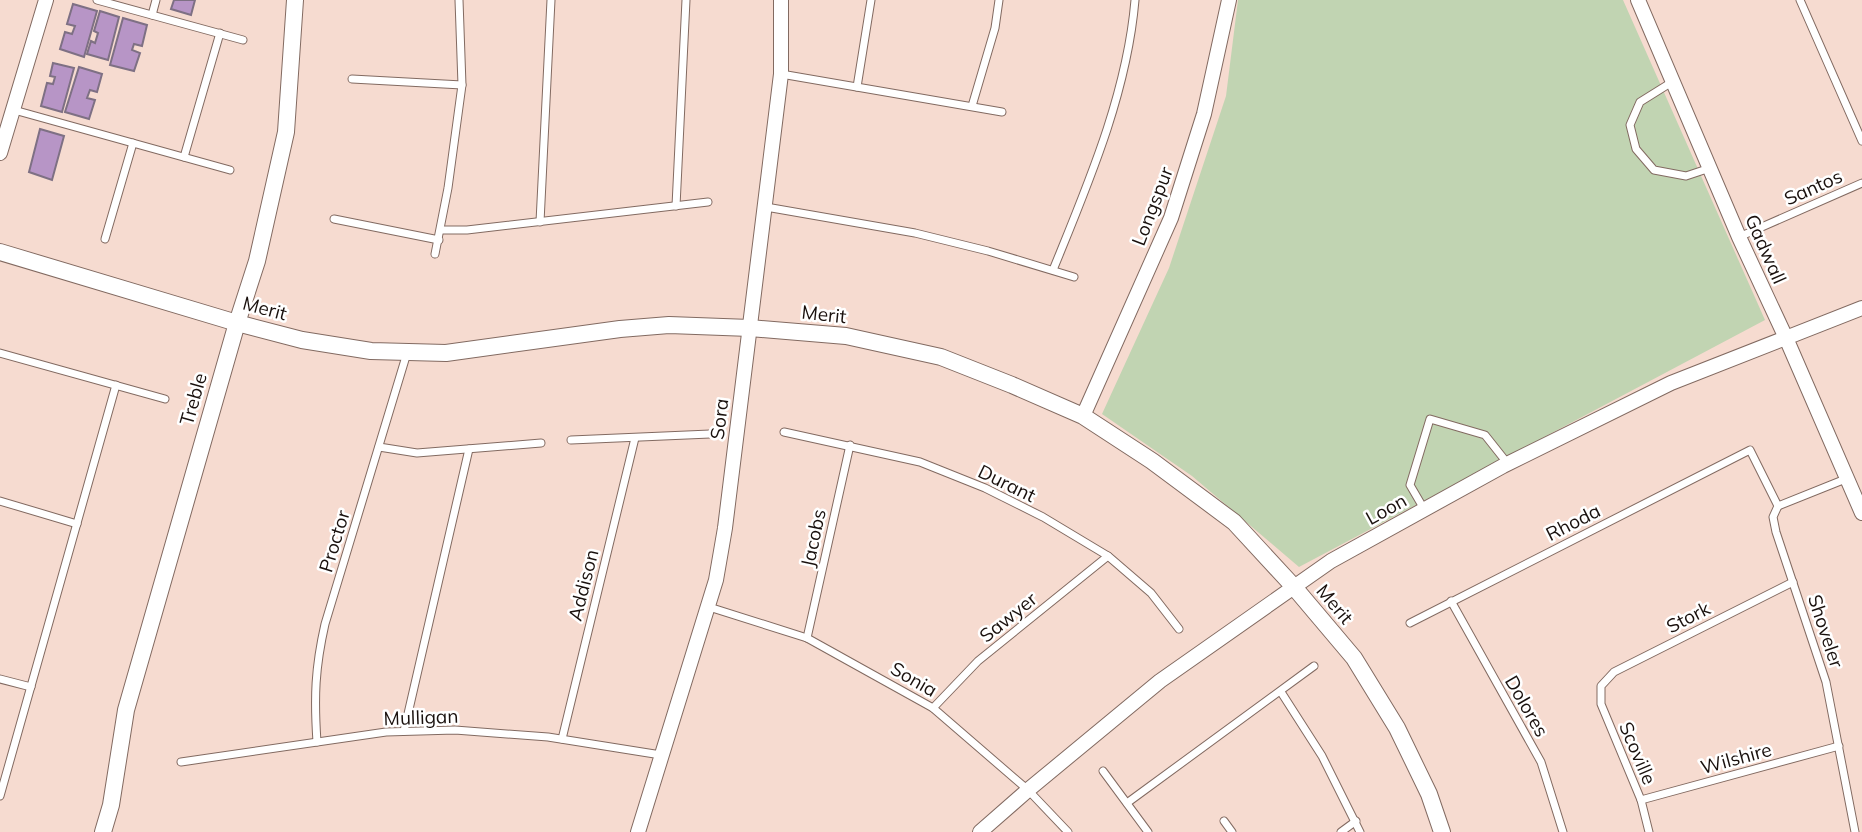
<svg xmlns="http://www.w3.org/2000/svg" width="1862" height="832" font-family="Mulish,sans-serif">
<style>
.green{fill:#c1d4b2}
.building{fill:#b795c6;stroke:#7e7084;stroke-width:2}
.lines{fill:none;stroke-linecap:round;stroke-linejoin:round}
.service-casing{stroke:#826a61;stroke-width:9}
.minor-casing{stroke:#826a61;stroke-width:16}
.tertiary-casing{stroke:#826a61;stroke-width:18}
.service{stroke:#fff;stroke-width:7}
.minor{stroke:#fff;stroke-width:14}
.tertiary{stroke:#fff;stroke-width:16}
.labels{text-anchor:middle;dominant-baseline:central;stroke-width:5;stroke-linejoin:round;paint-order:stroke}
.street-label{font-size:19px;fill:#19100d;stroke:#fff}
</style>
<rect width="100%" height="100%" fill="#f6dbd0"/>
<path class="green" d="M1238 0H1623L1765 320 1299 567 1192 476 1102 414 1169 268 1226 96Z"/>
<g class="building">
<path d="M174 0H195L191 15 171 9Z"/>
<path d="M73 4 97 11 84 57 60 49 65 32 72 34 75 26 67 24Z"/>
<path d="M100 11 119 17 108 60 87 54 91 41 95 43 98 33 94 31Z"/>
<path d="M123 18 147 25 142 46 134 44 132 50 140 53 134 71 110 65Z"/>
<path d="M53 63 74 68 62 112 41 106 47 83 53 84 55 77 50 76Z"/>
<path d="M79 67 102 74 97 92 90 90 87 98 95 100 89 119 65 112Z"/>
<path d="M40 129 64 136 52 180 29 172Z"/>
</g>
<g class="lines">
<defs>
<g id="service">
<path d="M97 0 243 40"/>
<path d="M1800 0 1862 141"/>
<path d="M152 15 156 0"/>
<path d="M781 74 1002 112"/>
<path d="M352 79 462 85"/>
<path d="M1672 82 1640 102 1630 125 1636 149 1654 170 1686 176 1710 168"/>
<path d="M857 87 871 0"/>
<path d="M972 106 995 28 999 0"/>
<path d="M14 110 230 170"/>
<path d="M184 157 220 33"/>
<path d="M676 206 686 0"/>
<path d="M766 207 915 233 988 251 1074 277"/>
<path d="M334 219 439 240"/>
<path d="M540 222 551 0"/>
<path d="M441 230H467L708 202"/>
<path d="M1739 237 1862 183"/>
<path d="M105 239 133 143"/>
<path d="M435 254 448 188 462 85 459 0"/>
<path d="M1053 270C1088 184 1127 94 1135 0"/>
<path d="M0 353 165 399"/>
<path d="M784 432 920 462 985 488 1043 517 1108 556 1151 593 1179 629"/>
<path d="M571 440 710 434"/>
<path d="M379 447 417 453 541 443"/>
<path d="M0 501 77 524"/>
<path d="M1778 506 1848 478"/>
<path d="M1424 509 1410 485 1430 419 1485 435 1508 464"/>
<path d="M1451 601 1541 762 1563 832"/>
<path d="M709 607 807 638 933 708 1028 790 1068 832"/>
<path d="M1410 623 1750 450 1778 506 1773 517 1776 532 1826 682 1855 832"/>
<path d="M807 638 850 445"/>
<path d="M0 679 31 687"/>
<path d="M1281 692 1322 756 1360 832"/>
<path d="M933 708 978 661 1108 556"/>
<path d="M404 731 469 449"/>
<path d="M562 739 635 438"/>
<path d="M317 742C314 697 315 668 325 624L407 353"/>
<path d="M181 762 386 732 455 730 548 737 661 755"/>
<path d="M1103 771 1148 832"/>
<path d="M0 796 116 385"/>
<path d="M1641 800 1839 746"/>
<path d="M1127 803 1314 666"/>
<path d="M1224 821 1232 832"/>
<path d="M1341 832 1356 821"/>
<path d="M1649 832 1641 800 1601 704V686L1614 672 1793 582"/>
</g>
<g id="minor">
<path d="M1638 0 1739 237 1786 338 1862 513"/>
<path d="M0 153 46 0"/>
<path d="M1083 416 1171 218 1204 114 1229 0"/>
<path d="M638 832 716 580 725 528 781 74V0"/>
<path d="M980 832 1028 790 1160 681 1331 561 1503 466 1671 383 1862 308"/>
</g>
<g id="tertiary">
<path d="M0 252 237 323 302 340 371 351 446 353 620 329 669 325 750 328 846 336 941 357 1012 385 1083 416 1152 461 1234 522 1294 587 1354 658 1397 728 1429 794 1442 832"/>
<path d="M103 832 111 805 126 710 237 323 257 261 286 132 295 0"/>
</g>
</defs>
<use href="#service" class="service-casing"/>
<use href="#minor" class="minor-casing"/>
<use href="#tertiary" class="tertiary-casing"/>
<use href="#service" class="service"/>
<use href="#minor" class="minor"/>
<use href="#tertiary" class="tertiary"/>
</g>
<g class="labels">
<g class="street-label">
<text transform="translate(1813 187) rotate(-24)">Santos</text>
<text transform="translate(1152 206) rotate(-69)">Longspur</text>
<text transform="translate(1766 249) rotate(66)">Gadwall</text>
<text transform="translate(265 308) rotate(15)">Merit</text>
<text transform="translate(824 314) rotate(6)">Merit</text>
<text transform="translate(193 399) rotate(-74)">Treble</text>
<text transform="translate(719 419) rotate(-83)">Sora</text>
<text transform="translate(1007 483) rotate(26)">Durant</text>
<text transform="translate(1386 509) rotate(-29)">Loon</text>
<text transform="translate(1573 522) rotate(-27)">Rhoda</text>
<text transform="translate(813 538) rotate(-78)">Jacobs</text>
<text transform="translate(334 541) rotate(-73)">Proctor</text>
<text transform="translate(583 585) rotate(-76)">Addison</text>
<text transform="translate(1335 604) rotate(50)">Merit</text>
<text transform="translate(1008 617) rotate(-39)">Sawyer</text>
<text transform="translate(1688 617) rotate(-27)">Stork</text>
<text transform="translate(1826 631) rotate(72)">Shoveler</text>
<text transform="translate(914 679) rotate(30)">Sonia</text>
<text transform="translate(1527 706) rotate(60)">Dolores</text>
<text transform="translate(421 717) rotate(-2)">Mulligan</text>
<text transform="translate(1638 753) rotate(67)">Scoville</text>
<text transform="translate(1736 758) rotate(-15)">Wilshire</text>
</g>
</g>
</svg>
